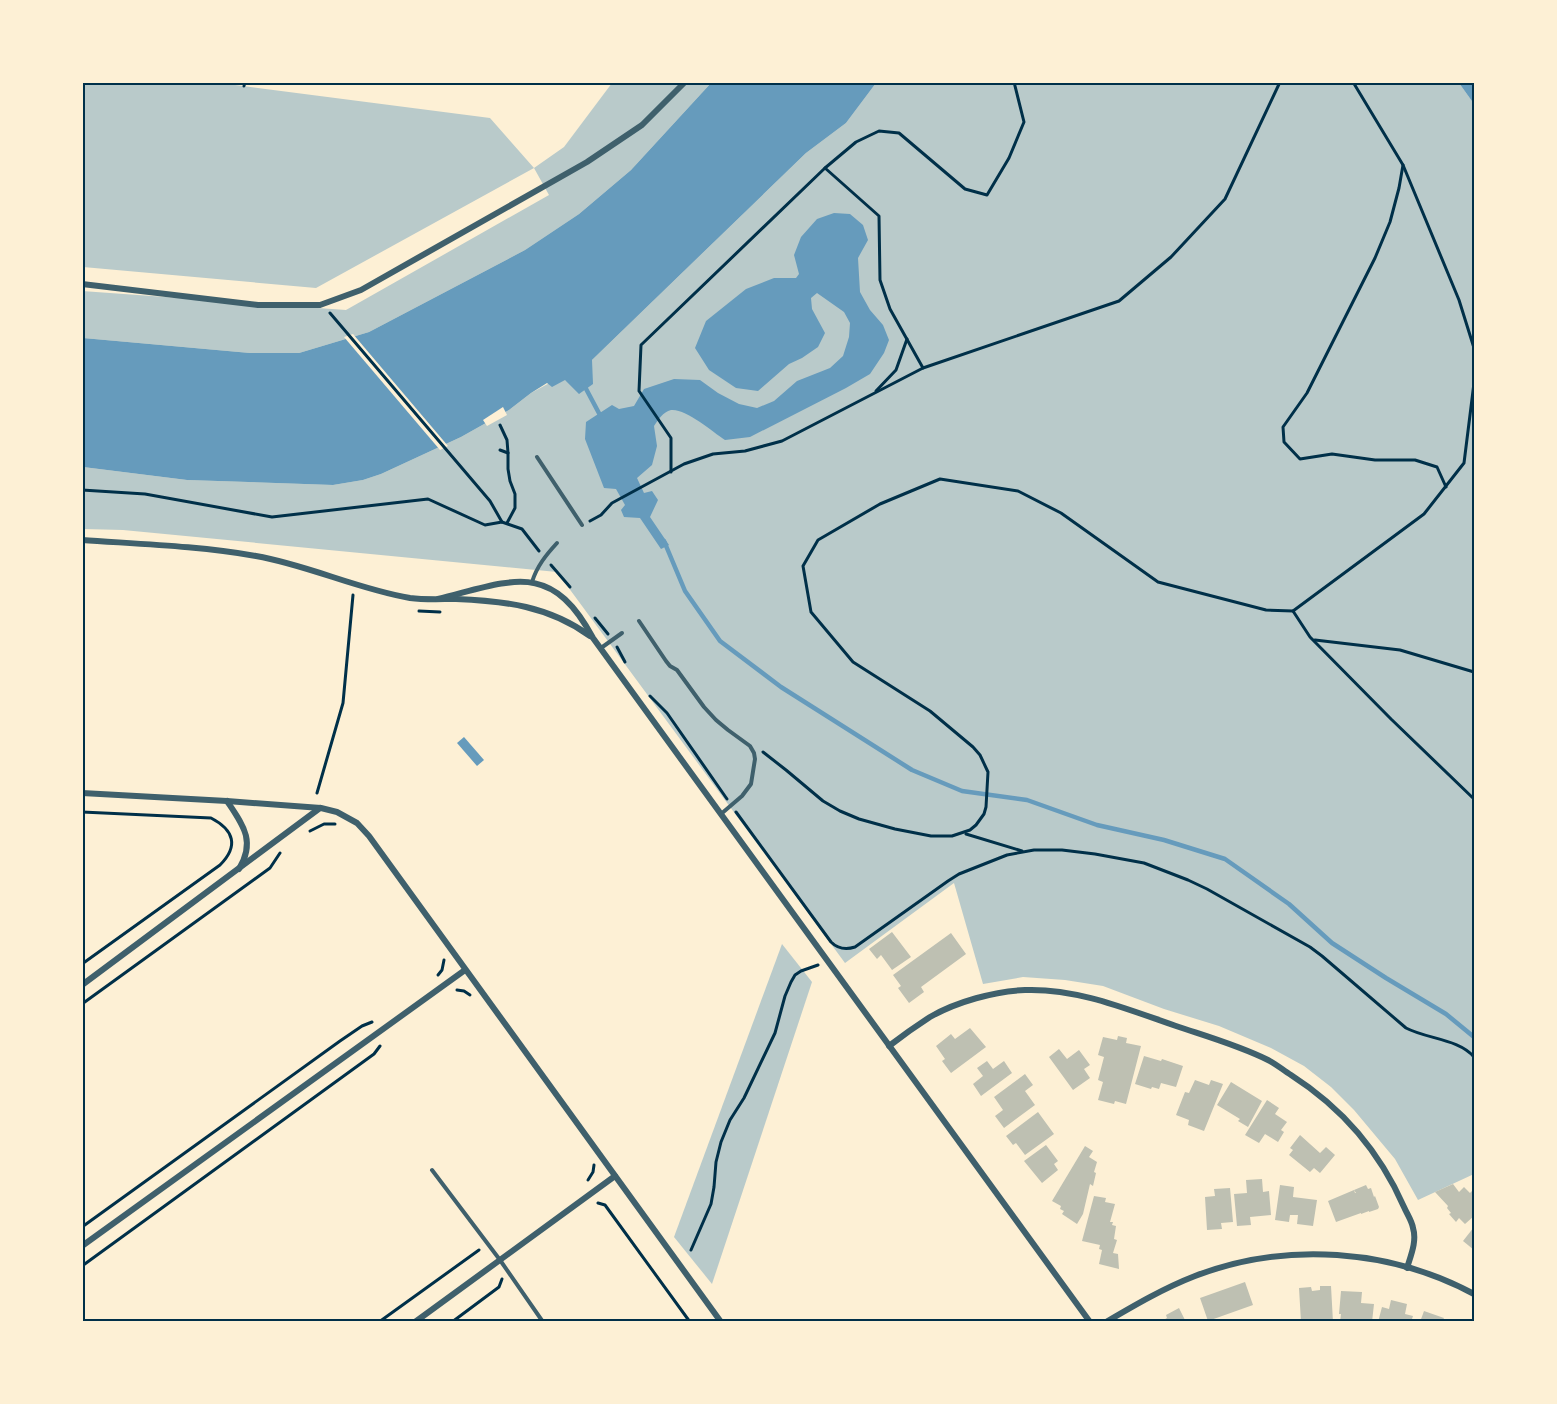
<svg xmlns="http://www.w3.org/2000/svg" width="1557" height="1404" font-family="Literata,serif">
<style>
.green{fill:#b9caca}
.water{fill:#669bbc}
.pier{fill:#fdf0d5}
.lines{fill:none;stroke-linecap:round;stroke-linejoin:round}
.stream{stroke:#669bbc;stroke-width:4.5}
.building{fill:#bec0b2}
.path{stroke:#003049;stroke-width:3}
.service{stroke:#3f606c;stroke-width:4}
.minor{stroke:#3f606c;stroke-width:6}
.neatline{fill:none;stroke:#003049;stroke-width:2}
</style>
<rect width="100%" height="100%" fill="#fdf0d5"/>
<g class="green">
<path d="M83 83H220L490 118 534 168 564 147 612 83H711L631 170 579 214 525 250 369 332 299 353H250L83 338 82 291 346 310 549 195 534 168 316 288 83 267Z"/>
<path d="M876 83H1459L1474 104V1174L1418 1200 1395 1159 1354 1110 1331 1087 1304 1066 1271 1048 1219 1026 1164 1009 1103 986 1065 980 1023 977 983 984 954 883 845 963 557 572 123 530 83 529V467L187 480 333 485 363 480 381 474 461 437 509 410 531 393 592 360 806 153 846 123Z"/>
<path d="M782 944 812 982 712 1284 674 1237Z"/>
</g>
<g class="water">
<path d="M711 83H876L846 123 806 153 592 360 593 384 579 394 565 380 552 387 547 383 531 393 509 410 461 437 381 474 363 480 333 485 187 480 83 467V338L250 353H299L369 332 525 250 579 214 631 170Z"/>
<path d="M1459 83H1474V104Z"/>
<path d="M834 213 850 214 863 225 868 240 858 258 860 292 870 310 883 325 889 340 884 353 870 374 846 388 750 437 725 440C712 431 685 408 671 410 663 412 658 420 654 426L657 446 652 465 637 478 644 493 652 491 658 500 650 517 669 545 661 549 640 518 624 517 621 510 625 505 616 489 604 488 585 439 586 422 612 405 619 409 634 406 644 389 674 379 700 380 718 393 739 404 757 408 774 401 797 381 830 368 843 356 849 337 850 323 844 312 817 293 811 298 812 309 825 333 818 347 802 358 789 364 758 391 736 388 709 370 695 348 706 321 746 289 774 278H796L799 274 794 255 801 237 817 219Z"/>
<path d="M464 737 484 760 477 766 457 743Z"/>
</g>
<g class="pier">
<path d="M353 334 448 446 440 450 344 337Z"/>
<path d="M503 407 507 415 487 426 483 420Z"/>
</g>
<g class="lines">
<g class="stream">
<path d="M584 385 601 417"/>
<path d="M664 541 685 591 720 641 781 687 912 770 962 791 1027 800 1097 825 1164 840 1225 859 1289 904 1332 943 1386 978 1446 1014 1474 1037"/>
</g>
</g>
<g class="building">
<path d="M892 932 911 957 892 970 881 955 877 959 869 949Z"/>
<path d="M951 933 966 954 921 987 924 992 909 1003 898 988 901 986 893 975Z"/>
<path d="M970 1028 986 1047 951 1073 942 1061 945 1059 936 1046 951 1034 955 1039Z"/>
<path d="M1118 1036 1127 1038 1126 1043 1141 1046 1126 1104 1115 1101 1114 1104 1098 1100 1103 1082 1098 1080 1104 1057 1098 1055 1103 1037 1117 1040Z"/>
<path d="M1059 1049 1067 1059 1079 1050 1090 1065 1084 1069 1090 1078 1073 1090 1049 1057Z"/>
<path d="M1144 1056 1161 1061 1162 1059 1183 1066 1176 1087 1161 1083 1159 1089 1152 1087 1151 1089 1135 1084Z"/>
<path d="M987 1061 993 1069 1004 1061 1012 1073 981 1096 973 1084 983 1076 977 1068Z"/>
<path d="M1025 1074 1033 1085 1025 1091 1035 1105 1004 1128 995 1116 1003 1110 994 1097Z"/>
<path d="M1195 1080 1209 1085 1211 1080 1223 1084 1204 1131 1188 1125 1189 1120 1176 1115 1185 1092 1189 1093Z"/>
<path d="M1231 1082 1262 1101 1248 1127 1238 1121 1240 1119 1217 1105Z"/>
<path d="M1267 1100 1279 1108 1275 1114 1287 1122 1281 1130 1284 1132 1278 1142 1265 1134 1259 1143 1245 1135Z"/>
<path d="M1038 1112 1054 1134 1025 1155 1016 1143 1013 1145 1006 1136Z"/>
<path d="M1300 1135 1320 1153 1326 1147 1335 1155 1320 1173 1314 1168 1310 1172 1289 1155 1293 1150 1290 1148Z"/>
<path d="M1046 1145 1058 1161 1054 1164 1058 1170 1042 1183 1024 1161Z"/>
<path d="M1085 1146 1093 1151 1089 1157 1097 1162 1094 1172 1096 1173 1093 1186 1090 1184 1083 1214 1077 1224 1062 1214 1064 1211 1060 1209 1061 1206 1052 1201Z"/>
<path d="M1262 1179 1263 1192 1269 1191 1271 1215 1250 1217 1251 1225 1237 1226 1234 1194 1247 1193 1246 1180Z"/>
<path d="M1453 1184 1459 1192 1464 1187 1470 1193 1474 1189V1216L1465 1224 1459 1218 1456 1222 1449 1214 1451 1213 1447 1208 1448 1206 1435 1192Z"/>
<path d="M1280 1185 1294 1187 1293 1197 1317 1200 1313 1226 1297 1224 1298 1215H1290L1289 1222 1275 1220Z"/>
<path d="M1366 1185 1368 1189 1371 1188 1374 1197 1375 1196 1379 1207 1378 1209 1369 1212V1211L1361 1214V1213L1336 1222 1328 1201 1354 1190 1355 1193H1356L1354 1190Z"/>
<path d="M1230 1188 1233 1222 1221 1223 1222 1229 1207 1230 1205 1197 1215 1196 1214 1189Z"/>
<path d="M1094 1196 1106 1198 1105 1202 1115 1204 1110 1222H1113L1112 1225 1116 1226 1114 1239 1117 1240 1113 1253 1118 1254 1119 1269 1099 1264 1102 1250 1099 1249 1100 1245 1082 1241Z"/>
<path d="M1474 1227V1250L1463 1241Z"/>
<path d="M1245 1282 1253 1305 1208 1321 1200 1298Z"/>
<path d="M1320 1286H1331L1333 1322H1301L1299 1288 1311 1287 1312 1291 1320 1290Z"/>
<path d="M1341 1291 1362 1292 1361 1303 1374 1304 1372 1322H1340L1341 1314H1339Z"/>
<path d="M1391 1300 1407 1304 1405 1314 1413 1316 1411 1322H1378L1382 1307 1389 1309Z"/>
<path d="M1179 1308 1186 1322H1160L1167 1318 1166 1315Z"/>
<path d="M1424 1311 1444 1318 1442 1322H1420Z"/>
</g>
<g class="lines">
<g class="path">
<path d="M1353 82 1403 165 1459 300 1474 348"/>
<path d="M244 86 245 82"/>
<path d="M1403 165 1399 188 1390 222 1375 258 1307 393 1283 427 1284 442 1300 459 1332 454 1375 460H1415L1437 467 1446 487"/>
<path d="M330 313 490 501 502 522"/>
<path d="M923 368 890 309 880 280 879 216 825 168 856 142 879 131 899 133 965 189 987 195 1009 158 1024 122 1014 82"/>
<path d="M1474 383 1464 463 1424 514 1293 611 1310 637 1391 719 1474 799"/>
<path d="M876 391 896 370 907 339"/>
<path d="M500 425 507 440 508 453V469L510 481 515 494V508L507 523"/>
<path d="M500 450 508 453"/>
<path d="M671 472V438L639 391 641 345 825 168"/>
<path d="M82 490 145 494 272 517 428 499 485 525 502 522 522 529 539 551"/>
<path d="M590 521 601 515 612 503 684 464 713 454 745 451 782 441 923 368 1119 301 1171 257 1225 199 1280 82"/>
<path d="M551 565 570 587"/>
<path d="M419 611 440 612"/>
<path d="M595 618 608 634"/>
<path d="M1315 640 1400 650 1474 672"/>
<path d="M617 647 625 662"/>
<path d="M650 696 667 713 727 799"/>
<path d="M763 752 786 770 823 801 840 811 859 819 895 829 931 836H952L970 830 976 825 984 814 986 807 988 772 980 755 973 747 930 711 853 662 811 612 803 566 818 540 880 504 940 479 1018 491 1061 513 1158 582 1266 610 1293 611"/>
<path d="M317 793 343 703 353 595"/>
<path d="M82 812 211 818C234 830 239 846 220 865L82 964"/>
<path d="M736 812 831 942C838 949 846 950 855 947L948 881 959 874 1007 855 1034 850H1062L1095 854 1144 863 1188 880 1207 889 1310 947 1322 956 1406 1028C1427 1039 1459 1039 1474 1057"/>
<path d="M310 831 324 824H335"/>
<path d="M966 834 1022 851"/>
<path d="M438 975 442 970 444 960"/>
<path d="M457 990 464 991 470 995"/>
<path d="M82 1004 270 868 280 853"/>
<path d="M588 1180 593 1172 594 1165"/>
<path d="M598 1203 605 1205 690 1322"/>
<path d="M82 1227 340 1041 362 1026 372 1022"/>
<path d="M691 1250 711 1204 714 1187 716 1162 721 1142 730 1120 744 1098 775 1033 785 996 791 982 795 975 801 971 818 965"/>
<path d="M82 1266 374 1054 380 1046"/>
<path d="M379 1322 479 1250"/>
<path d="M452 1322 499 1287 502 1279"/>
</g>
<g class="service">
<path d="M537 457 582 525"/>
<path d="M532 582C537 566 546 555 557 543"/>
<path d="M639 621 666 661 670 666 677 670 704 707 716 720 728 730 750 746 754 753 755 759 751 784 742 796 721 814"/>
<path d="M601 648 622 633"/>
<path d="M432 1170 500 1260 543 1322"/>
</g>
<g class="minor">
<path d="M82 284 258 305H320L361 290 587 162 642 125 685 82"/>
<path d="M82 540C139 544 200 546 256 556 308 565 357 589 410 598 425 600 441 599 456 599 505 601 549 606 590 636"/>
<path d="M438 599C511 581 551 559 593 638L1090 1322"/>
<path d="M82 793 227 801 321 808 337 812 357 823 369 836 721 1322"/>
<path d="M227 801C243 825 256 841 239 869"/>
<path d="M82 985 320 808"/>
<path d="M889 1046C902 1036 916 1026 930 1017 956 1002 995 991 1025 990 1078 988 1129 1010 1179 1027 1209 1037 1240 1046 1268 1060 1276 1064 1283 1070 1291 1075 1341 1107 1380 1152 1404 1207 1407 1214 1412 1221 1413 1228 1417 1241 1411 1255 1407 1268"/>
<path d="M82 1246 465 970"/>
<path d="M415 1322 615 1176"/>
<path d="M1106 1322C1135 1305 1164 1288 1195 1276 1286 1241 1390 1249 1474 1294"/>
</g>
</g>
<rect width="1557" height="1404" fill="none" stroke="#fdf0d5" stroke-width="168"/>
<rect x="84" y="84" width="1389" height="1236" class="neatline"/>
</svg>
